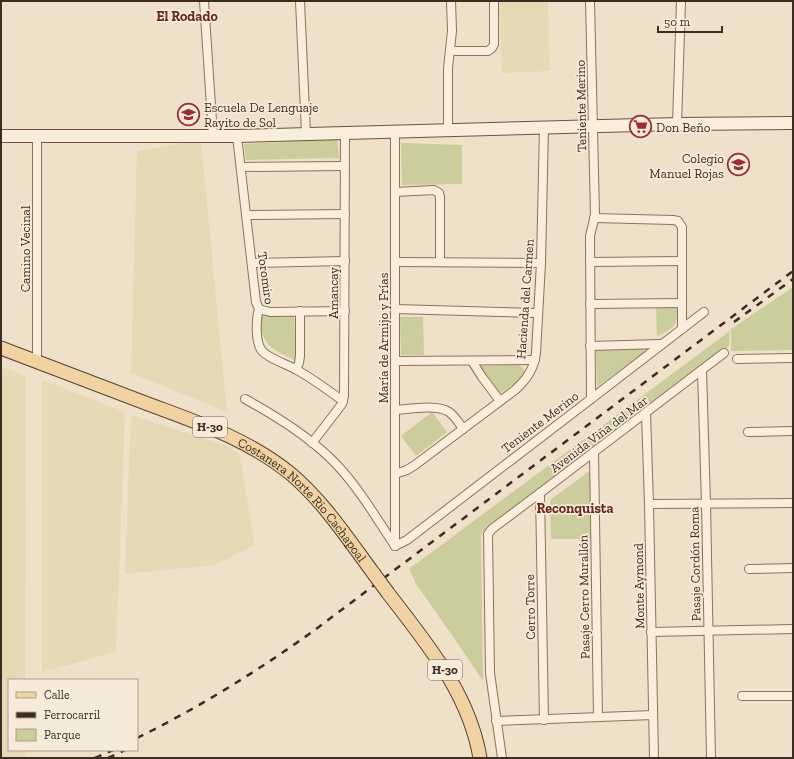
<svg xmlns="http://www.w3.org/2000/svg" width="794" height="759" font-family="'Zilla Slab',serif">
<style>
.farmland{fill:#e5d9b6}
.green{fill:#cbcd9c}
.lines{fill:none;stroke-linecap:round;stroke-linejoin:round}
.minor-casing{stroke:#8b725d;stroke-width:10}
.secondary-casing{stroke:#6d5340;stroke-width:14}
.primary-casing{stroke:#594131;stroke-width:15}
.minor{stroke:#f9eedc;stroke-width:8}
.secondary{stroke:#f9eedc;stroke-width:12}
.primary{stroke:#f1d2a2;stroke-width:13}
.rail{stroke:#3c2c21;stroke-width:2.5;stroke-dasharray:7 7;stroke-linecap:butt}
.primary-bridge-casing{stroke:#594131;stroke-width:15;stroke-linecap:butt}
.primary-bridge{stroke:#f1d2a2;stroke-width:13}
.labels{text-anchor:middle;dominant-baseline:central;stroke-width:3.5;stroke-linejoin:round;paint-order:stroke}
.shield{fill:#f6ebd8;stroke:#746558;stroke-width:1}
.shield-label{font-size:12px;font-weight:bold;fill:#3c2c21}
.street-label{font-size:13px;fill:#3c2c21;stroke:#f6ebd8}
.poi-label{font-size:13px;fill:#3c2c21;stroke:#f6ebd8;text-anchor:start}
.neighbourhood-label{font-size:14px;font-weight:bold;fill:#682920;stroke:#f6ebd8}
</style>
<rect width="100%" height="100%" fill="#efe0c9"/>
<g class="farmland">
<path d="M499 1H548L550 71 502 73Z"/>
<path d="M201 140 227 412 131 373 137 151Z"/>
<path d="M1 367 26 376 25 680H9V750H25V758H1Z"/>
<path d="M42 380 125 412 116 652 42 672Z"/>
<path d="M131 415 227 446 240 456 255 545 215 565 125 574Z"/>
</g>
<g class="green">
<path d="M337 139 339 158 246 160 244 144Z"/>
<path d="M401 143 462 145V184L402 185Z"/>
<path d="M793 287V350L731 351V329Z"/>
<path d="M677 306C677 328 676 326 657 337L656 307Z"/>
<path d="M294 315 296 361C271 348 261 346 260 316Z"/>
<path d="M400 317H423L424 355H401Z"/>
<path d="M730 331 729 346 481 534 483 681 461 648 416 584 409 569Z"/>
<path d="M649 349 597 387 596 350Z"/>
<path d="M519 365 525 370 518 382 500 393 480 366Z"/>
<path d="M432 412 447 432 416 456 401 436Z"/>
<path d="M591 470 592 539H551L550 500Z"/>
</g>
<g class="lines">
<defs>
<g id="minor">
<path d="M204 1 213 136"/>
<path d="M300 1 306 134"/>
<path d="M450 51H488L492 48 494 44V1"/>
<path d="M677 124 681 1"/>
<path d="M448 130V68L452 31 451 1"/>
<path d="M395 131V546"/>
<path d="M237 136 256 302 259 309C256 319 255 342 262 351 269 359 287 364 297 370 313 379 328 390 343 401"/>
<path d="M241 167 345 166"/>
<path d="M395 192 434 190 439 193 440 197V262"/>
<path d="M246 215 345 214"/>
<path d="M594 218 673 220 678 221 682 227V329"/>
<path d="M395 262 541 263"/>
<path d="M590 262 681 261"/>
<path d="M252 263 345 261"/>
<path d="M590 304 682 303"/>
<path d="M259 309 270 312 345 311"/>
<path d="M395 309 538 313"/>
<path d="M590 346 661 344"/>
<path d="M737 359 793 358"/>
<path d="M395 361 535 360"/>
<path d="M472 361 482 377 500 401"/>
<path d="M37 362V136"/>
<path d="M296 369 299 363 300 356V311"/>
<path d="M702 370 706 504 711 758"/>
<path d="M245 399C278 417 312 438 338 466 360 490 377 519 395 546"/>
<path d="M591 399 704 312"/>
<path d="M395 410C409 409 437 404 449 412 455 416 459 423 463 429"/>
<path d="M646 413 649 504 654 758"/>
<path d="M748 432 793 431"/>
<path d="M312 443 342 404 344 396 345 132"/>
<path d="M594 452 598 717"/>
<path d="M395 474 407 470 415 465 515 390C527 379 534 369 536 353L541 263 544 127"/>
<path d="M540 493 544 720"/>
<path d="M649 504 793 503"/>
<path d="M395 546 407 540 591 399 590 236 595 215 590 1"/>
<path d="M749 569 793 568"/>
<path d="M651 632 793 629"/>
<path d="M742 696H793"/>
<path d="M496 721 653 715"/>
<path d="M502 758 490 673 488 534 492 529 540 493 724 353"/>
</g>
<path id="secondary" d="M1 136H237L677 124 793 123"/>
<g id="primary">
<path id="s1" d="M1 348C50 367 99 385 148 404 199 423 248 439 291 474 324 502 348 539 374 574"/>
<path d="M388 593C427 644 469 693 480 758"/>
</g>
</defs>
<use href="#minor" class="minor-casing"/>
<use href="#secondary" class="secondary-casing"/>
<use href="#primary" class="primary-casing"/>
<use href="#minor" class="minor"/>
<use href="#secondary" class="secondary"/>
<use href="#primary" class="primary"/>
<g class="rail">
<path d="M734 322 793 279"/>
<path d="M137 738C198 708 256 672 312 632L793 271"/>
<path d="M95 758 113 750"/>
<path d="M108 758 125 750"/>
</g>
<defs>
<path id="primary-bridge" d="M374 574 388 593"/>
</defs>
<use href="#primary-bridge" class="primary-bridge-casing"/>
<use href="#primary-bridge" class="primary-bridge"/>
</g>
<defs>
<symbol id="school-ring" viewBox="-11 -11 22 22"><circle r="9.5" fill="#f6ebd8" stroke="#9a2d36" stroke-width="1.5"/><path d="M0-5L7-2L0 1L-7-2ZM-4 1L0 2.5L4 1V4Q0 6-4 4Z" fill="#9a2d36"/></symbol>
<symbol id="supermarket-ring" viewBox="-11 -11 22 22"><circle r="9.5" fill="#f6ebd8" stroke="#9a2d36" stroke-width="1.5"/><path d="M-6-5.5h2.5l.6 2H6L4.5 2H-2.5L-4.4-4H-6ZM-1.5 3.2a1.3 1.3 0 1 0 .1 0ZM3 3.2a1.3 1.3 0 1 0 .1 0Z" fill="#9a2d36"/></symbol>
</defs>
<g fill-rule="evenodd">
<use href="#school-ring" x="176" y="102" width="25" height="25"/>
<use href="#supermarket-ring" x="628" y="114" width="25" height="25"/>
<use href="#school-ring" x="726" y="152" width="25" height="25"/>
</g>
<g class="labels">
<g class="shield">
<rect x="193" y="417" width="34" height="20" rx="3"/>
<rect x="428" y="660" width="34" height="20" rx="3"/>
</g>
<g class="shield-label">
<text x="210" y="427">H-30</text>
<text x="445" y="670">H-30</text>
</g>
<g class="street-label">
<text transform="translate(581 106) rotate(-91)">Teniente Merino</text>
<text transform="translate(25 249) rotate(-90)">Camino Vecinal</text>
<text transform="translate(266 278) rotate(82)">Toromiro</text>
<text transform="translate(333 293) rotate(-90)">Amancay</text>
<text transform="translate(525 299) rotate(-86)">Hacienda del Carmen</text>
<text transform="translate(383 338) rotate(-90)">María de Armijo y Frías</text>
<text transform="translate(540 422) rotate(-37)">Teniente Merino</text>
<text transform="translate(599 434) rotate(-37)">Avenida Viña del Mar</text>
<text stroke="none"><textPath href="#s1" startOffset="343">Costanera Norte Río Cachapoal</textPath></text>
<text transform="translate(695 564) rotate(-91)">Pasaje Cordón Roma</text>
<text transform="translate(639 586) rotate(-91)">Monte Aymond</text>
<text transform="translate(584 597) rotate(-91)">Pasaje Cerro Murallón</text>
<text transform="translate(530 607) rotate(-91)">Cerro Torre</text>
</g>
<g class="poi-label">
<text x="204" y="107">Escuela De Lenguaje<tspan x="204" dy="15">Rayito de Sol</tspan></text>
<text x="656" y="127">Don Beño</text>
<text x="724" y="158" text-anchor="end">Colegio<tspan x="724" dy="15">Manuel Rojas</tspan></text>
</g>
<g class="neighbourhood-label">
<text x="187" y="16">El Rodado</text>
<text x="575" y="508">Reconquista</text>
</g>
</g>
<rect width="794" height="759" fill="none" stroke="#3c2c21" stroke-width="4"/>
<rect x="8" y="679" width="130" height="72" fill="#f6ebd8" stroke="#ac9f8f"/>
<rect x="16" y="692" width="20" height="6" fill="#f1d2a2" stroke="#ac9f8f"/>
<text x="44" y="699" font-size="12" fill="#3c2c21">Calle</text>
<rect x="16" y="712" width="20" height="6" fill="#3c2c21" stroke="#ac9f8f"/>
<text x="44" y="719" font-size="12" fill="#3c2c21">Ferrocarril</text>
<rect x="16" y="729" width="20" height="12" fill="#cbcd9c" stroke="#ac9f8f"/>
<text x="44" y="739" font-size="12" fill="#3c2c21">Parque</text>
<path d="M658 26v6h64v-6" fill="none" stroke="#3c2c21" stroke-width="2"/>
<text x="664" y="26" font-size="12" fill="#3c2c21" stroke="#f6ebd8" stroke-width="3" paint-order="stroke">50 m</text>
</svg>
